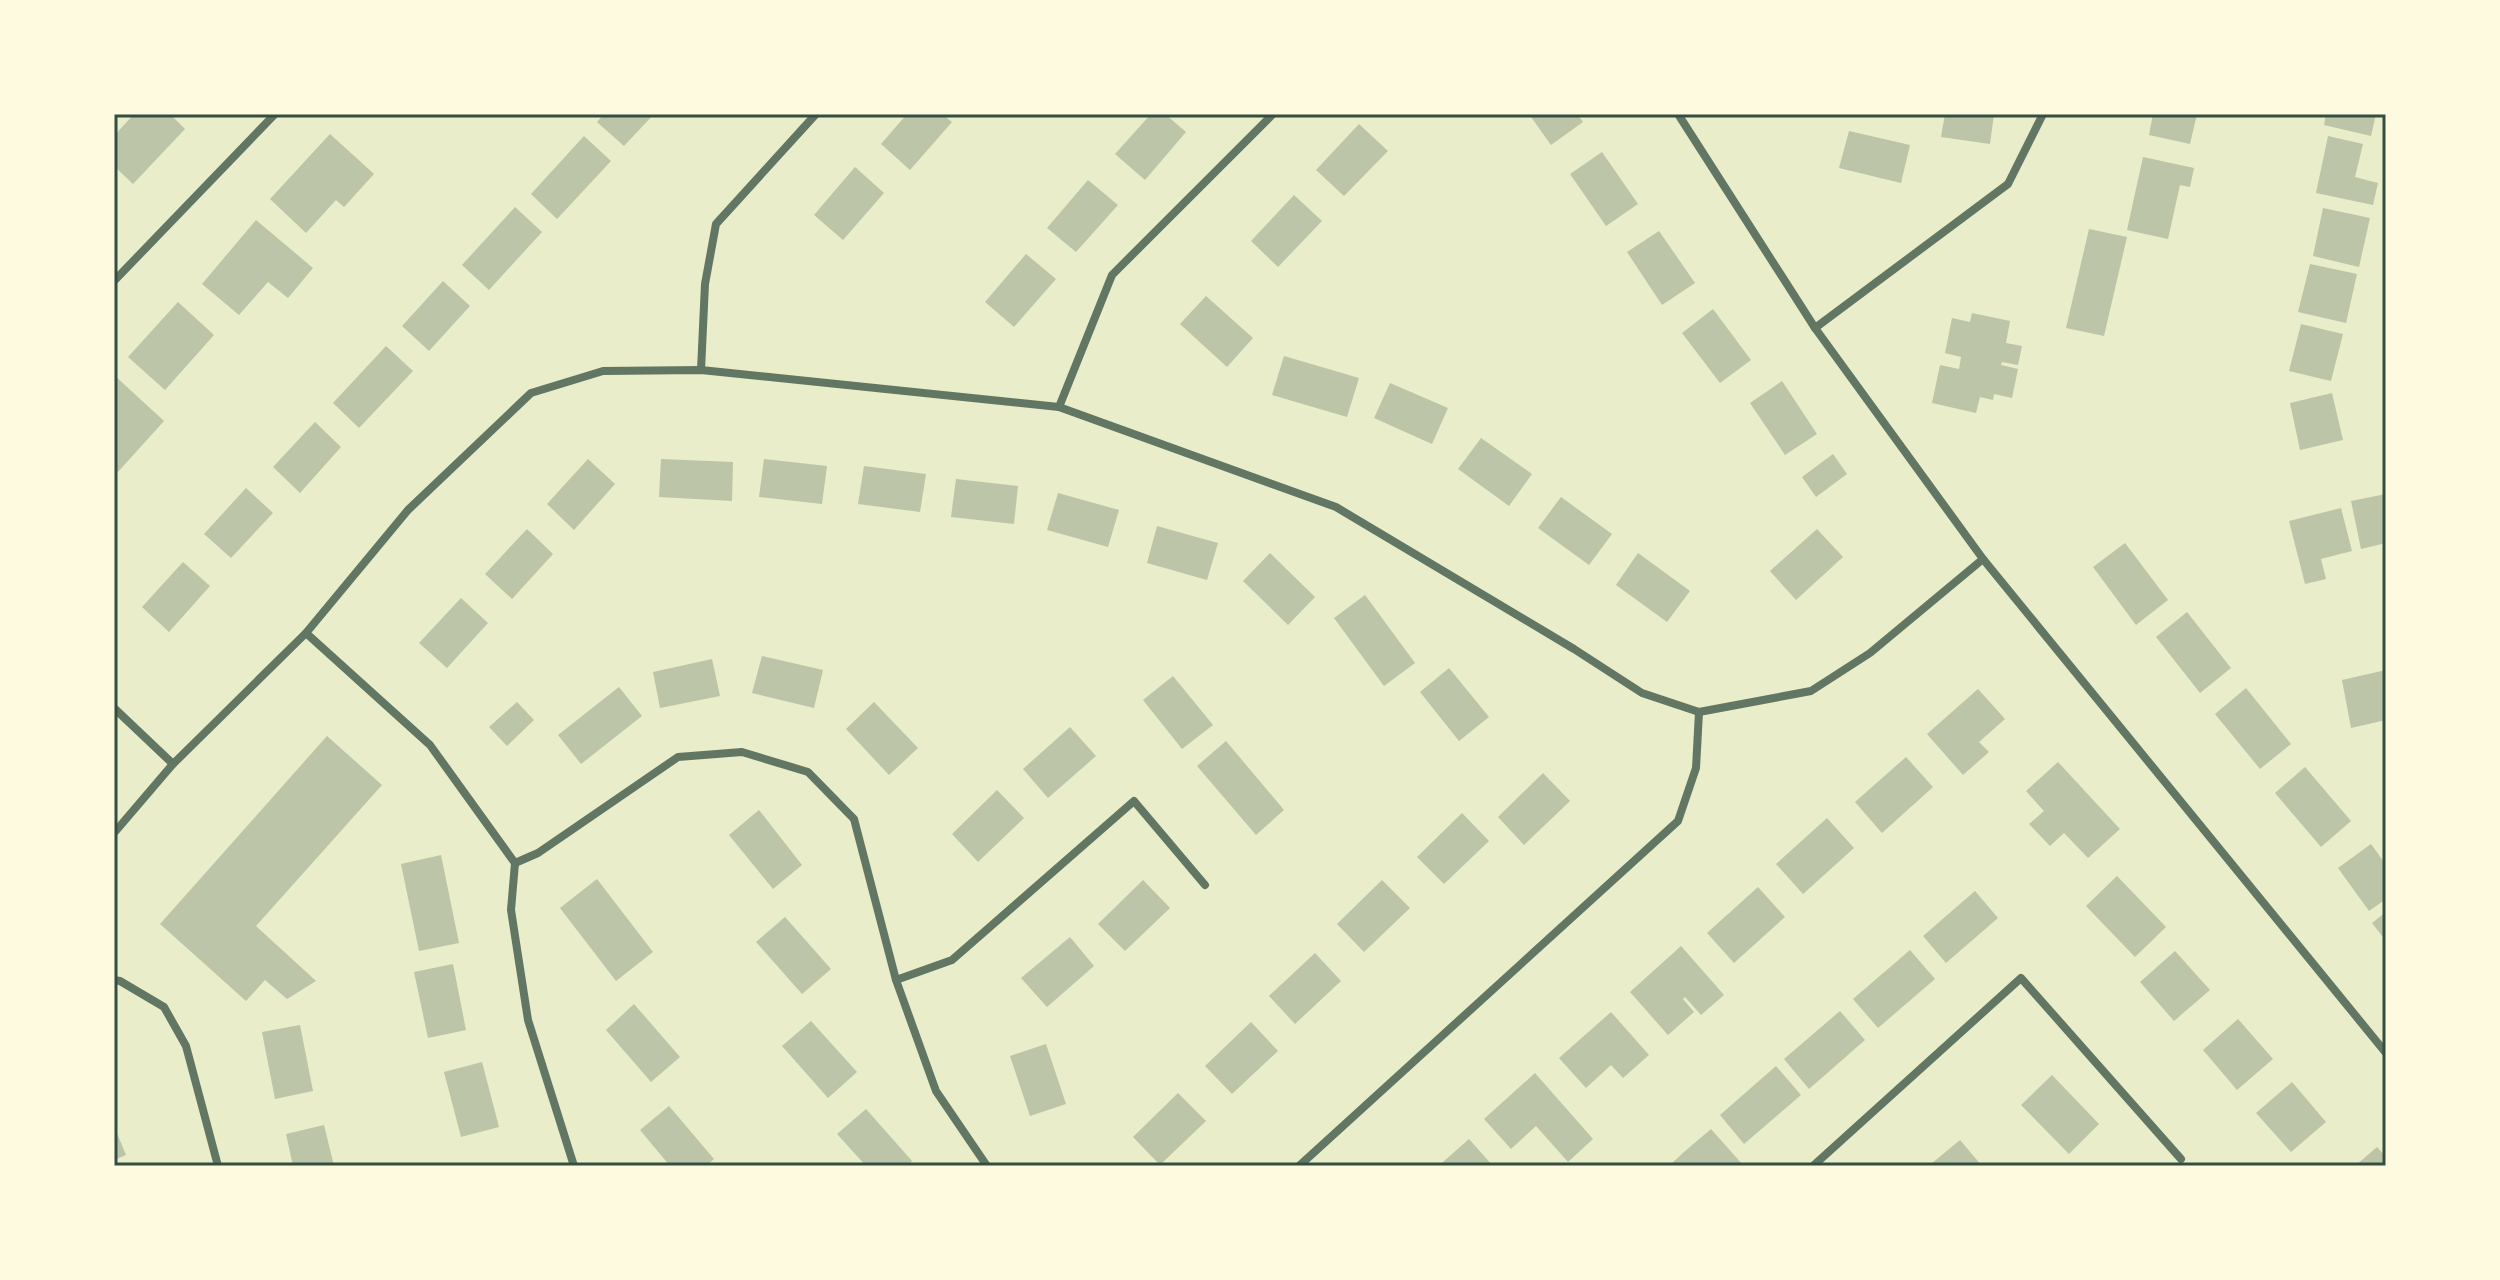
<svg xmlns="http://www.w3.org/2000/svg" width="2500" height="1280" font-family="'Archivo Narrow',sans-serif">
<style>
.building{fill:#bcc5a7}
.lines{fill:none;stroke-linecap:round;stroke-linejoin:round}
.minor{stroke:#617663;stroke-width:8}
.neatline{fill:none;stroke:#344e41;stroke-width:3}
</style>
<rect width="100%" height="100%" fill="#e9edc9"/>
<g class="building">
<path d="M134 114H170L185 129 133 184 114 166V136Z"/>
<path d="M604 114H654L624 146 597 122Z"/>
<path d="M907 114H942L952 122 910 170 881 144Z"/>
<path d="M1151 114H1165L1186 132 1145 180 1115 154Z"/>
<path d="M1529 114H1577L1583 122 1551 145Z"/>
<path d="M1945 114H1994L1990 144 1941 137Z"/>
<path d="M2153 114H2197L2190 144 2149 135Z"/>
<path d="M2326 114H2376L2371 136 2324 125Z"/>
<path d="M1359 124 1388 151 1344 196 1316 170Z"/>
<path d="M1849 131 1910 145 1901 183 1839 168Z"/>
<path d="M330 134 374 174 344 207 336 200 306 233 270 199Z"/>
<path d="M584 136 611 161 557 219 531 194Z"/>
<path d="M2328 136 2363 144 2355 177 2378 183 2373 205 2316 193Z"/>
<path d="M1602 152 1638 204 1606 226 1570 174Z"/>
<path d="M2143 157 2194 168 2190 187 2180 185 2168 239 2127 230Z"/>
<path d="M855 167 884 193 843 240 814 215Z"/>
<path d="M1088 180 1118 205 1076 252 1047 228Z"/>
<path d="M1294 195 1322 221 1278 267 1251 241Z"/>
<path d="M515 207 542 232 489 290 462 265Z"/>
<path d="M2323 208 2370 218 2359 267 2313 256Z"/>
<path d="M256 220 313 268 288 298 268 282 239 315 202 284Z"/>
<path d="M2089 229 2127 237 2104 336 2066 328Z"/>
<path d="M1659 231 1695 283 1662 305 1627 252Z"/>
<path d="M1026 254 1056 279 1014 327 985 302Z"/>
<path d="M2310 264 2357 274 2346 323 2298 312Z"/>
<path d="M443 281 470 306 429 351 402 326Z"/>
<path d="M1206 296 1253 338 1227 367 1180 324Z"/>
<path d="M178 302 214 335 165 390 128 357Z"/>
<path d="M1713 309 1751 360 1720 383 1682 333Z"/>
<path d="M1972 313 2010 321 2006 343 2022 346 2018 365 2002 362 2001 365 2018 369 2012 398 1994 394 1993 400 1980 397 1976 413 1932 403 1940 365 1959 369 1961 357 1945 353 1952 318 1970 322Z"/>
<path d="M2301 324 2343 334 2331 381 2289 371Z"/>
<path d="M386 346 413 371 359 428 333 403Z"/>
<path d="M1284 356 1359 378 1347 417 1272 395Z"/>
<path d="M114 375 164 421 117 473 114 470Z"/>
<path d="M1782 381 1817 434 1785 455 1750 403Z"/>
<path d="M1390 383 1448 408 1432 444 1374 418Z"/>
<path d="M2332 393 2343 440 2300 450 2290 403Z"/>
<path d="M315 422 341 447 300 493 273 467Z"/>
<path d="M1481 438 1532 474 1509 506 1458 469Z"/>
<path d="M1833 454 1847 474 1816 497 1802 477Z"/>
<path d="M588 459 615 484 574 530 547 504Z"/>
<path d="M661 459 733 462 732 501 659 497Z"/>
<path d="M764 459 827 466 822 504 759 497Z"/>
<path d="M864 466 926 474 920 512 858 504Z"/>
<path d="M956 479 1018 486 1014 524 951 517Z"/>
<path d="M246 488 273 513 231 558 204 534Z"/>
<path d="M1058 493 1119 510 1108 547 1047 530Z"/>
<path d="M2386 494V543L2361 549 2351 501Z"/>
<path d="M1561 497 1612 534 1589 565 1538 528Z"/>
<path d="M2341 508 2352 551 2321 559 2326 579 2305 584 2289 521Z"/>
<path d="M1157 526 1218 543 1207 580 1147 563Z"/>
<path d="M527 529 553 554 512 599 485 574Z"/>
<path d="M1817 529 1843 557 1796 600 1770 571Z"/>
<path d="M2125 543 2168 600 2136 625 2093 567Z"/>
<path d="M1270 553 1315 597 1288 625 1243 581Z"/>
<path d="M1638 553 1690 591 1667 622 1616 585Z"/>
<path d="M183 562 210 586 169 632 142 607Z"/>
<path d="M1365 595 1415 663 1384 686 1334 618Z"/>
<path d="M461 598 488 623 447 668 419 643Z"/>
<path d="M2187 612 2231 668 2200 693 2156 637Z"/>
<path d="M762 656 823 670 814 708 752 693Z"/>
<path d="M712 659 720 696 660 708 653 672Z"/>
<path d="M1449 668 1489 717 1459 741 1420 692Z"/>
<path d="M2386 670V720L2351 728 2342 680Z"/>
<path d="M1173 676 1213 725 1182 749 1143 700Z"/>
<path d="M619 687 642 716 581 764 558 735Z"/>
<path d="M2246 688 2291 744 2260 769 2215 714Z"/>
<path d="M1978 689 2005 719 1979 742 1989 752 1963 775 1927 734Z"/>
<path d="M517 702 534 720 507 746 489 727Z"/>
<path d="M874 702 918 748 889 775 846 729Z"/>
<path d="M1070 727 1096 756 1048 798 1023 769Z"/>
<path d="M327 736 382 785 256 926 316 981 287 999 265 980 246 1001 160 924Z"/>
<path d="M1226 741 1284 810 1256 835 1197 766Z"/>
<path d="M1906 757 1933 787 1882 833 1855 802Z"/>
<path d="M2058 762 2120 829 2088 858 2064 833 2050 846 2029 824 2044 811 2026 791Z"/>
<path d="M2305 767 2351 821 2321 847 2275 793Z"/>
<path d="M1543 773 1570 801 1524 845 1498 817Z"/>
<path d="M997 790 1024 818 978 862 952 834Z"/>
<path d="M759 810 802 865 773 889 729 835Z"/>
<path d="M1462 813 1489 841 1444 884 1417 857Z"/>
<path d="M1827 818 1854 848 1803 894 1776 864Z"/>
<path d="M2371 844 2386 865V899L2369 911 2338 868Z"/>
<path d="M441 855 459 943 419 951 401 864Z"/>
<path d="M2117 876 2166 927 2135 957 2086 906Z"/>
<path d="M597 879 653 952 616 981 560 908Z"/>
<path d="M1143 880 1170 908 1125 951 1098 924Z"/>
<path d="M1382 880 1410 908 1364 952 1337 924Z"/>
<path d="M1758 887 1785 917 1734 963 1707 933Z"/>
<path d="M1975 891 1998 918 1946 963 1923 936Z"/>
<path d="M2386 912V941L2372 923Z"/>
<path d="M785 917 831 969 802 994 756 942Z"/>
<path d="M1070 937 1094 966 1047 1007 1021 978Z"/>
<path d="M1681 946 1724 995 1701 1015 1685 997 1683 999 1694 1012 1668 1035 1630 992Z"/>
<path d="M1910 950 1935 979 1878 1028 1853 999Z"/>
<path d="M2175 951 2210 990 2174 1021 2140 982Z"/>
<path d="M1315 953 1341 981 1295 1024 1269 996Z"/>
<path d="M453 964 466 1030 428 1038 414 972Z"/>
<path d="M634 1004 680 1057 651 1082 606 1030Z"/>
<path d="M1840 1011 1865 1040 1809 1089 1784 1059Z"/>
<path d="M1611 1012 1649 1055 1623 1078 1611 1065 1586 1088 1559 1058Z"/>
<path d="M2238 1019 2273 1059 2237 1090 2203 1050Z"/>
<path d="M811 1021 857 1072 828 1098 782 1046Z"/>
<path d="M1251 1022 1278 1051 1232 1094 1205 1066Z"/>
<path d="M300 1025 313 1091 275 1099 262 1032Z"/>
<path d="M1046 1044 1066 1104 1030 1116 1010 1056Z"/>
<path d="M482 1062 499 1127 461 1137 444 1072Z"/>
<path d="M1776 1066 1801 1095 1744 1144 1720 1115Z"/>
<path d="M1535 1073 1593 1139 1568 1162 1536 1126 1511 1149 1484 1119Z"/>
<path d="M2052 1075 2099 1124 2069 1154 2021 1105Z"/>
<path d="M2292 1082 2326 1122 2291 1152 2256 1113Z"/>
<path d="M1178 1093 1206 1121 1160 1165 1133 1137Z"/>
<path d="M669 1106 714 1159 706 1166H670L640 1130Z"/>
<path d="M866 1109 912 1161 907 1166H866L837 1134Z"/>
<path d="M324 1125 334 1166H293L286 1134Z"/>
<path d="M114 1126 126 1155 114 1160Z"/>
<path d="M1711 1129 1742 1164 1669 1166 1684 1152Z"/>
<path d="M1469 1139 1493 1166H1438L1443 1162Z"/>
<path d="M1960 1140 1982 1166H1929L1931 1164Z"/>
<path d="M2377 1147 2386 1157V1166H2355Z"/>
</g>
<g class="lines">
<g class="minor">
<path d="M1678 114 1815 328 1983 559 2386 1053"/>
<path d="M114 281 275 114"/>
<path d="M1815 328 2008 184 2043 114"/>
<path d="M701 370 705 284 716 224 816 114"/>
<path d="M1059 407 1112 275 1273 114"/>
<path d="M306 633 430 745 515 863 538 853 678 757 742 752 808 772 854 819 896 980 936 1091 987 1166"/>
<path d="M114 708 173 764"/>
<path d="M114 833 173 764 306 633 408 510 531 393 603 371 701 370 1059 407 1336 507 1574 649 1642 693 1699 712 1811 691 1870 653 1983 559"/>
<path d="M515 863 511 910 528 1020 574 1166"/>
<path d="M114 980 120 981 164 1007 186 1046 218 1166"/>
<path d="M896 980 952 960 1134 801 1205 885"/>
<path d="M1299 1166 1678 821 1696 768 1699 712"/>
<path d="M1813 1166 2021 978 2181 1159"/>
</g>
</g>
<rect width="2500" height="1280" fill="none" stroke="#fefae0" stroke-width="232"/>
<rect x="116" y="116" width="2268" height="1048" class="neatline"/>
</svg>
